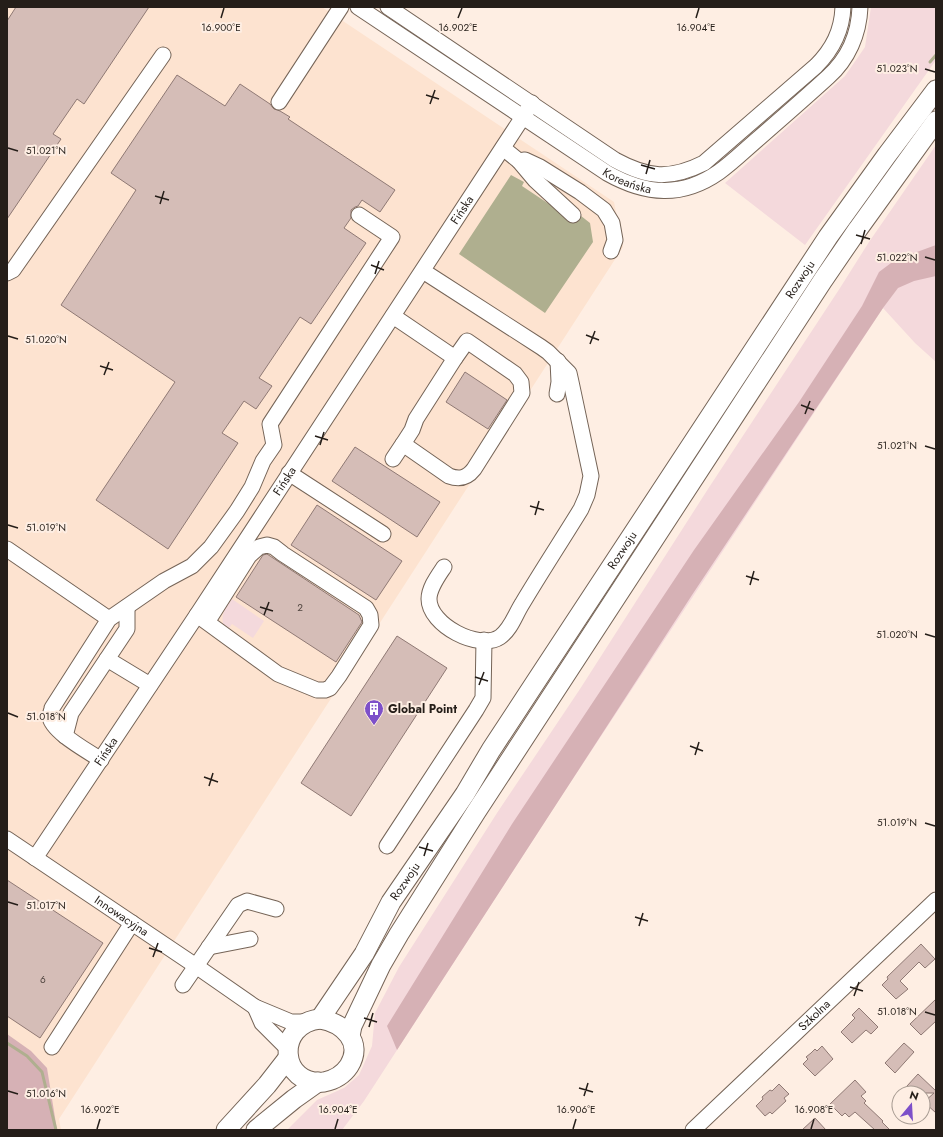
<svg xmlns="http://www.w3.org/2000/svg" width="943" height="1137" font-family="Jost,sans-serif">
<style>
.built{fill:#fde3d0}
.green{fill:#f4d9dc}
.forest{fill:#d6b1b5}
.water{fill:#afaf8f}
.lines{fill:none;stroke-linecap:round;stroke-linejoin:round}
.stream{stroke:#afaf8f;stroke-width:3}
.building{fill:#d5bdb7;stroke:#8f7974}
.minor-casing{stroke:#756457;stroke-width:17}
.major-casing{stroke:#756457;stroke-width:21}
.minor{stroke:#fff;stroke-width:15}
.major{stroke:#fff;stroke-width:19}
.ticks{fill:none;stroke:#251e19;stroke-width:1.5}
.labels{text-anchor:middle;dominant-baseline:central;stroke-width:4;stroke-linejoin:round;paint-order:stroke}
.number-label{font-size:10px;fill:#514640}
.street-label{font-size:12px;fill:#251e19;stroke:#feeee3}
.poi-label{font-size:12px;font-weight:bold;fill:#251e19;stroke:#feeee3;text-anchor:start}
.ticks-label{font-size:10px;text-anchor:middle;fill:#251e19;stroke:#feeee3;stroke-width:4;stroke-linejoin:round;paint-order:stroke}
</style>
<rect width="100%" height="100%" fill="#feeee3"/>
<path class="built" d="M7 7H322L614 202 623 247 59 1119 61 1130H7Z"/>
<g class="green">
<path d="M871 7H936V60L805 245 725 183 845 76 865 47Z"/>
<path d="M936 145V362L915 343 883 308 557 803 364 1101 342 1130H287L317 1100 344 1088 359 1075 372 1046 375 1013 399 967 497 813 580 689 708 489 840 288 869 242Z"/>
<path d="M232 599 264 621 253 638 232 624 229 628 223 624C221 613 226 608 232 599Z"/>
</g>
<g class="forest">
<path d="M936 245V276L914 281 898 288 883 308 692 595 397 1050 387 1026 512 824 694 550 799 402 862 306 879 272 895 260Z"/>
<path d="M7 1034 31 1051 47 1068 57 1130H7Z"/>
</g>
<path class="water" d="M511 175 524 182 522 186 561 212H576L590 223 593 242 545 313 459 254Z"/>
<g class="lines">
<g class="stream">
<path d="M930 62 936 55"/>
<path d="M7 1043 27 1056 42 1072 56 1130"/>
</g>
</g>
<g class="building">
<path d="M16 7H149L84 104 77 99 53 134 61 139 7 219V21Z"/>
<path d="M177 75 225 106 240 84 270 104 274 109 280 111 290 117 288 119 395 190 380 212 362 200 358 206 355 207 351 210V218L344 228 366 243 311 324 300 317 259 378 272 386 256 409 244 401 222 433 238 443 168 549 96 500 175 382 61 305 136 190 111 173Z"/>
<path d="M465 372 507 400 488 429 446 402Z"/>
<path d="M355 447 440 502 417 537 332 481Z"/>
<path d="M317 505 402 561 376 600 291 545Z"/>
<path d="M267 554 359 615 362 622 336 662 236 597 263 555Z"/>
<path d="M397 636 447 668 351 816 301 783Z"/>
<path d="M7 880 103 943 40 1038 7 1016Z"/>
<path d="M921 944 935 959 925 968 919 962 900 981 908 989 896 999 882 985 888 979 887 977Z"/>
<path d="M936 999V1021L921 1035 910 1024Z"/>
<path d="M859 1008 878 1027 871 1034 866 1030 852 1043 841 1032 855 1018 852 1015Z"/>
<path d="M904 1043 914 1052 895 1073 885 1063Z"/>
<path d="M822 1046 833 1059 815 1076 803 1064 808 1059 806 1057 811 1053 815 1049 817 1051Z"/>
<path d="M918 1074 936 1091V1113L924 1102 934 1093H915L907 1086Z"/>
<path d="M855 1080 866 1092 861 1096 866 1101 864 1103 883 1121 882 1122 890 1130H875L855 1112 849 1117 845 1113 842 1116 830 1104Z"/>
<path d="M779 1084 789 1094 784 1098 786 1101 772 1114 770 1112 765 1116 756 1106 763 1099 762 1097 770 1090 772 1091Z"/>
<path d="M815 1118 826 1130H802Z"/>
</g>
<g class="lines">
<defs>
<g id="minor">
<path id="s1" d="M358 7 607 173C646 195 682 198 719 172 733 162 746 149 759 138 782 118 805 98 828 77 848 59 859 34 860 7"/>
<path d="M388 7 615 160C648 178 670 180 704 163L816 66C833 49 842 31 843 7"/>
<path d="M279 102 341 7"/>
<path d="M503 148 519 161 525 160 540 167 580 192 604 210 612 223 615 240 611 251"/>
<path d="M519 161 535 180 573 215"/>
<path d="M423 271 541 347 548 352 569 373 571 382 591 476 587 495 581 509C562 540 541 572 522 604 515 615 511 629 500 637 479 651 429 625 429 599 429 588 438 576 444 567"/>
<path d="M7 273 13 270 163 55"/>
<path d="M393 316 455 358 467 341 515 374 521 382 522 393 474 469C467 478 460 480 449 476L403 444 393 459"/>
<path d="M557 394 559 382 558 361"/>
<path d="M403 444 412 430 416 419 455 358"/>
<path d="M289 473 383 534"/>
<path d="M7 549 109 619"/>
<path d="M197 615 278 674 317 690H325L330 688 339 676 371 625 370 615 366 608 283 554 274 547 267 545 259 547 249 556 211 616"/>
<path d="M107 659 150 685"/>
<path d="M65 736 71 713 127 629V607"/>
<path d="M101 760C88 751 52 732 50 717 50 714 52 710 52 708L109 619 164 581 192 566 211 547 237 511 252 487 263 461 274 445 270 424 392 237 359 215"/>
<path id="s2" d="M7 839 196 966 255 1007 291 1022H307"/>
<path d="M387 846 476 710 483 698 484 640"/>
<path id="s3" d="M35 858 197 615 532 103"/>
<path d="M209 947 250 939"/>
<path d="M183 985 238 905 247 901 276 909"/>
<path d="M255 1007 262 1023 287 1048"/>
<path d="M52 1047 132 923"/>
<path id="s4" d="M693 1130 936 900"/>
</g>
<g id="major">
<path id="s5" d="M320 1019 364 954 391 902 465 794 491 750 531 689 828 237 887 155 936 90"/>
<path d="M320 1019C343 1023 364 1042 349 1066 343 1075 334 1080 324 1082 280 1087 274 1024 320 1019Z"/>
<path d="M350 1036 352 1026 381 965 399 934 476 812 823 280 858 229 936 121"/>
<path d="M226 1130 267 1085 288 1058"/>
<path d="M256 1130 294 1099 318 1082"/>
</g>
</defs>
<use href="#minor" class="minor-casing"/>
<use href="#major" class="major-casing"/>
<use href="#minor" class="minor"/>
<use href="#major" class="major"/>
</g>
<path class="ticks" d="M221 18 224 8M458 18 462 8M696 18 699 8M925 69 935 72M426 95 439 99M430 104 435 90M8 148 18 151M641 165 655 169M646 174 650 160M155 196 169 200M160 204 164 191M856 235 870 239M861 244 865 230M925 257 935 260M371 265 384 270M375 274 379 261M586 335 599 340M8 336 18 339M590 344 595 331M100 366 113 370M104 375 109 362M801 405 814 410M805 414 810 401M315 436 328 440M320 445 324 432M925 446 935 449M530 506 544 510M535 515 539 501M8 525 18 528M746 576 759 580M750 585 754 571M260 607 273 611M264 615 269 602M925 634 935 637M475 677 488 681M479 685 484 672M8 713 18 717M690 746 703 751M695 755 699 742M204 777 218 782M209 786 213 773M925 823 935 826M419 847 433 851M424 856 428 843M8 902 18 905M635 917 648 921M639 926 643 913M149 948 162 952M153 957 158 943M850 987 863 991M854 996 859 982M925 1012 935 1015M364 1018 377 1022M369 1027 373 1013M579 1088 593 1092M8 1091 18 1094M584 1096 588 1083M97 1129 100 1119M335 1129 338 1119M573 1129 576 1119M811 1129 814 1119"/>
<defs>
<symbol id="building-pin" viewBox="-11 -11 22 30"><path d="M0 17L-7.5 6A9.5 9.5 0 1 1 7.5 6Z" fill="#7d50c9" stroke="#feeee3"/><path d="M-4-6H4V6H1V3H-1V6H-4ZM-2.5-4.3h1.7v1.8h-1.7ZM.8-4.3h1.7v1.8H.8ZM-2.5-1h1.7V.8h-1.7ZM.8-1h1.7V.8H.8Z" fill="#fff"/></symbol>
</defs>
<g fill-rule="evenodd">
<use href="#building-pin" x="363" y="698" width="22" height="30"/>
</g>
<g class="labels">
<g class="number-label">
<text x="300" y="607">2</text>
<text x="43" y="979">6</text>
</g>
<g class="street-label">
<text stroke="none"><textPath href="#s1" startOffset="321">Koreańska</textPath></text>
<text stroke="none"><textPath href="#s3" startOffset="776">Fińska</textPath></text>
<text stroke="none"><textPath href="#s5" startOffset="882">Rozwoju</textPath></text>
<text stroke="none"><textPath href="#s3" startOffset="452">Fińska</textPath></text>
<text stroke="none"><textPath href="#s5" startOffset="558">Rozwoju</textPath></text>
<text stroke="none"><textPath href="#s3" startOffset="128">Fińska</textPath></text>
<text stroke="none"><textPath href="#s5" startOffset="162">Rozwoju</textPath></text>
<text stroke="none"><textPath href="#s2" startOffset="138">Innowacyjna</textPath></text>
<text stroke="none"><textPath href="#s4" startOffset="167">Szkolna</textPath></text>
</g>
<g class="poi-label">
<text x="388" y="709">Global Point</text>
</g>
</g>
<g class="ticks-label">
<text x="221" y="31">16.900°E</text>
<text x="458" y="31">16.902°E</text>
<text x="696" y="31">16.904°E</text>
<text x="897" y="72">51.023°N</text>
<text x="46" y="154">51.021°N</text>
<text x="897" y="261">51.022°N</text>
<text x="46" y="343">51.020°N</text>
<text x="897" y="449">51.021°N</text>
<text x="46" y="531">51.019°N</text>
<text x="897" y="638">51.020°N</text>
<text x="46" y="720">51.018°N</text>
<text x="897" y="826">51.019°N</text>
<text x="46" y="909">51.017°N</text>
<text x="897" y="1015">51.018°N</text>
<text x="46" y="1097">51.016°N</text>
<text x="100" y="1113">16.902°E</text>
<text x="338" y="1113">16.904°E</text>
<text x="576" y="1113">16.906°E</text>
<text x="814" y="1113">16.908°E</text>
</g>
<rect width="943" height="1137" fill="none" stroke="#251e19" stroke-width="16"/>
<g transform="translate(911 1105) rotate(18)"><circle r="19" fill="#feeee3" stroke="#a79b92"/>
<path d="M0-3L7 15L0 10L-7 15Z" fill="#7d50c9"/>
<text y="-6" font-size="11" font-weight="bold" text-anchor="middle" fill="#251e19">N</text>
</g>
</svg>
